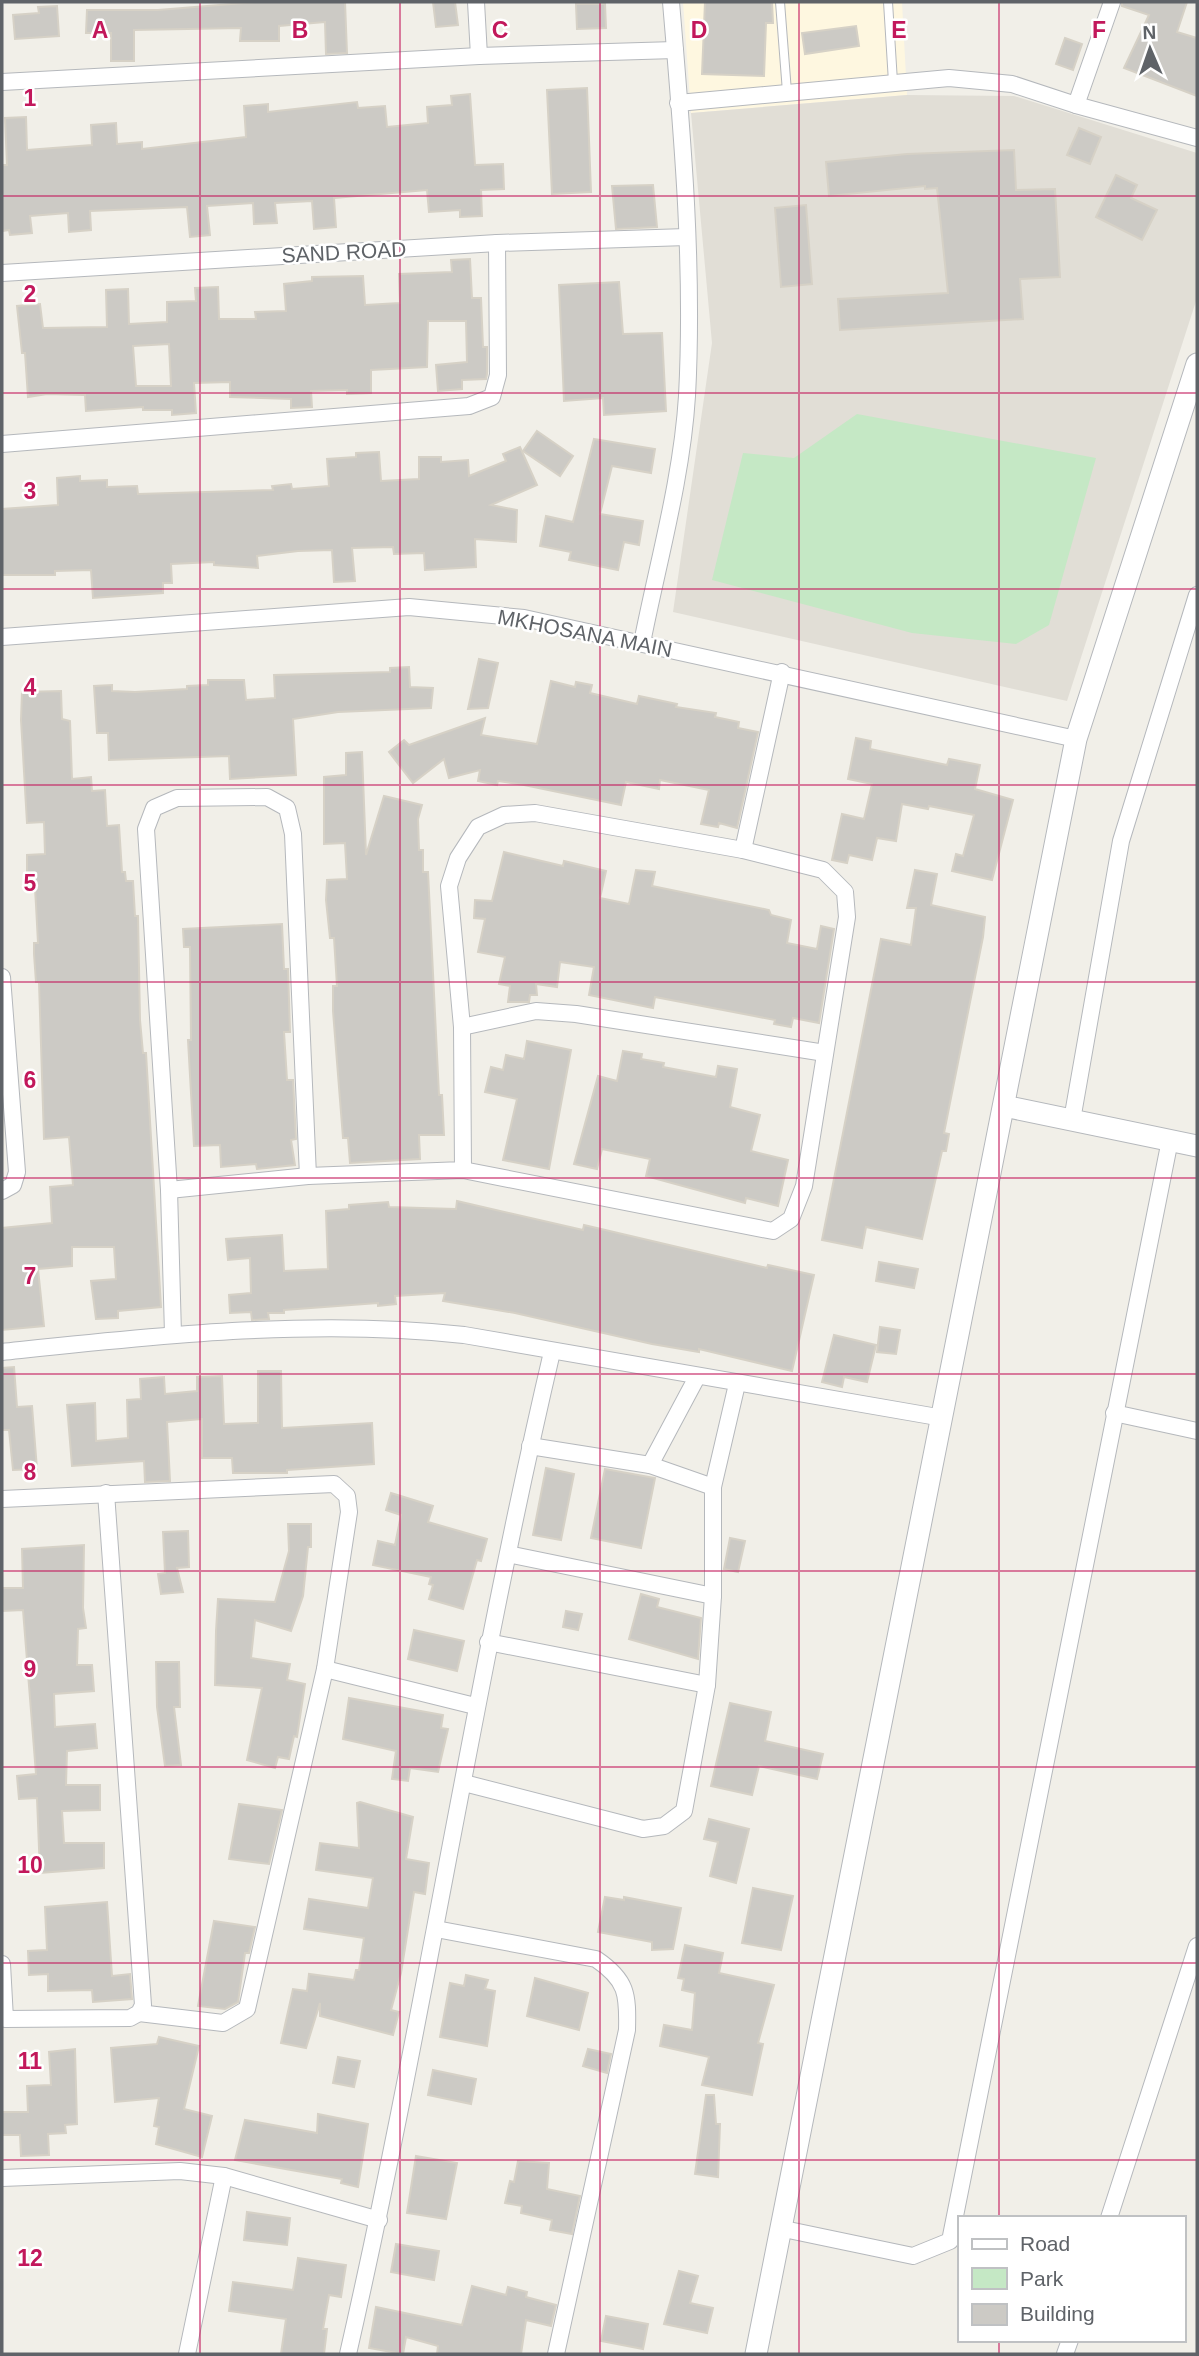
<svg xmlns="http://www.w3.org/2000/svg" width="1199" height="2356" font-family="Helvetica,sans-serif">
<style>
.commercial{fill:#fef7e0}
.education{fill:#e1ded6}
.green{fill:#c5e8c5}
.building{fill:#cccac5;stroke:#d6d1c6;stroke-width:2;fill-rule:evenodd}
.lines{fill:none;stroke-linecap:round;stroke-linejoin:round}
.service-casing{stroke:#b5b8bc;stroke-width:10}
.minor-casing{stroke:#b5b8bc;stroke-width:18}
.tertiary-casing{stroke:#b5b8bc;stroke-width:23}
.service{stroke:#fff;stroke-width:8}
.minor{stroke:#fff;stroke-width:16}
.tertiary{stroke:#fff;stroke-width:21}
.grid{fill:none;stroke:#c2185b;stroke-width:2;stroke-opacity:0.55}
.labels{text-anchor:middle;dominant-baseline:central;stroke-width:5;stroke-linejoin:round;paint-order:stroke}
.street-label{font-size:21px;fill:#5f6368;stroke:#fff}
.grid-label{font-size:23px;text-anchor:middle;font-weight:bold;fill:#c2185b;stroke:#fff;stroke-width:5;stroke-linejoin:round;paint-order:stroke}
</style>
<rect width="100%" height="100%" fill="#f1efe8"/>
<path class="commercial" d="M683 2H902L907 95 691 113Z"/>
<path class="education" d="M907 95 1014 96 1197 153V298L1067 701 673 612 712 343 691 113Z"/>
<path class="green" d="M857 414 1096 458 1049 625 1016 644 912 633 712 580 743 453 794 458Z"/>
<g class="building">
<path d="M256 2H345L347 53 326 54 325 22 279 26V41H240L241 28 134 30V61H111V33H86L87 10H158Z"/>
<path d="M433 2H455L458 25 436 27Z"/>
<path d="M705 2H772L773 23H766L764 76 702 74Z"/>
<path d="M1122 2H1187L1177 32 1197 38V96L1124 68 1149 15 1122 6Z"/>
<path d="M576 4H605L606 28 577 29Z"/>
<path d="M57 6 59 36 15 39 13 15 39 13 38 7Z"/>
<path d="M856 26 859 46 805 54 802 33Z"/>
<path d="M1065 38 1082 44 1073 70 1056 64Z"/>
<path d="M587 88 591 192 552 194 547 90Z"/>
<path d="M470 94 475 165 503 164 504 189 481 190 482 216 460 217V210L429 212 427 190 334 198 336 227 314 229 312 201 275 203 277 223 254 224 253 203 207 206 210 235 190 237 187 207 90 211 91 230 69 232 68 213 30 216 32 233 10 235 9 230 2 231V165H7L5 118 26 117 27 150 92 145 91 125 116 123 117 144 142 142V149L246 137 244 106 268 104V112L357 102 358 108 385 106 387 127 428 123 427 107 452 105 451 96Z"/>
<path d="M1079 128 1101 137 1090 164 1067 155Z"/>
<path d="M1014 150 1016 190 1055 189 1060 277 1020 279 1023 319 840 330 838 299 948 293 937 188 925 189V186L829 196 826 162 907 154Z"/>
<path d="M1116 175 1137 185 1131 198 1157 210 1142 240 1096 217Z"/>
<path d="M653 185 657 227 616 229 612 186Z"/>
<path d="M806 205 812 284 781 287 775 208Z"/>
<path d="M470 259 472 298H481L483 347H487V374L486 379 462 380V389L438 391 436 365 467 362 466 321H428L427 367 371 370V393L347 394V390L311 391 312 407 291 408V399L230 397V382L194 383 196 413 172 415V410H143V407L86 411 85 395 47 394 28 397 25 353H22L17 306 40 304 43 328 107 327 106 290 128 289 129 324 167 322V302L196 301 195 288 218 287 219 319H256L255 312 286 311 284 284 312 281V277L363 276 365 305 400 303 399 274 452 272 451 260ZM169 344 171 386H136L133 346Z"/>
<path d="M619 282 623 334 662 333 666 411 604 415 603 398 564 401 559 285Z"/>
<path d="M537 431 573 456 560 476 523 451Z"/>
<path d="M594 439 655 449 651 473 612 466 600 514 643 521 639 545 624 542 618 570 569 560 571 552 540 546 546 516 573 522Z"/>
<path d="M520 447 537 485 491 505 517 510 516 542 475 539 476 567 425 570 424 553 394 554 393 547 352 548 355 581 334 582 332 550 298 551 257 556 258 568 214 565V562L171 564 172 583H163V593L93 598 91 570 55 571V575H2V509L58 505 57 478 80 476V481L107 480V487L137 486 138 494 273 490 272 486 291 484 292 489 329 486 327 459 356 457V453L379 452 381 481 419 479V457H441V462L468 460 469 476 506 461 503 454Z"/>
<path d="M479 659 498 663 488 708 468 709Z"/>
<path d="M409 667 410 687 433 688 431 708 338 712 293 719 296 775 230 779 229 756 109 760 108 733H97L94 686 112 685V691L135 692 187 689V686L208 685V680H244L246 700 275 698 274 675 390 672V668Z"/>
<path d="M551 681 575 687 576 682 592 685 590 693 637 704 639 696 677 704 676 707 716 713 715 717 739 722 738 728 758 732 737 828 719 823 718 827 701 824 709 790 660 780 659 789 626 782 621 805 524 785 498 781 497 785 478 781 480 770 449 778 444 759 413 783 389 752 404 740 409 745 485 718 481 735 537 744Z"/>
<path d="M61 691 62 719 70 721 72 779 91 777 92 791 105 790 107 826 119 825 122 872H125L126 881H133L135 916H138L140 1020 143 1053H146L161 1307 118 1311V1318L96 1319 91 1281 116 1279 114 1247H72V1266L38 1269 44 1326 2 1330V1228L52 1223 50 1187 73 1185 69 1137 44 1139 39 982H36L34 954V943H38L36 905 34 872 27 873V855L45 854 44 822 27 823 21 720 22 692Z"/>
<path d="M856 738 871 741 870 749 947 765 949 759 980 765 975 789 1013 800 992 880 952 871 956 854 963 856 974 815 929 806 928 809 902 804 896 841 877 838 872 860 849 855 847 863 832 860 842 814 864 819 872 784 848 779Z"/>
<path d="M362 752 366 855 384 796 422 805 418 819 419 850H423V872H428L439 1095H442L444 1135H419L420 1159 350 1163 348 1138H343L333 1011V986H337L334 938H330L326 900 327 880 347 879 345 843 324 844V777L346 775V753Z"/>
<path d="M504 852 563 866 564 861 606 871 600 898 629 904 636 870 655 872 652 886 769 910 771 915 791 920 787 943 817 949 821 926 834 929 819 1023 793 1018 791 1027 774 1024 775 1020 655 997 653 1008 589 995 594 967 560 962 557 987 536 984 537 995H530L529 1002H508L510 986 499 984 505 957 478 952 485 919 474 918 475 900 492 901Z"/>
<path d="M915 870 937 874 931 905 985 917 983 937 944 1133 949 1134 946 1151H942L922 1239 866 1227 862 1248 822 1240 881 939 911 945 916 908H907Z"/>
<path d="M282 924 284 969H288L290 1032H284L287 1080H293L296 1139 291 1140 295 1165 257 1169 256 1164 221 1167 220 1145 194 1146 188 1040H191L190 947H184L183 929Z"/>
<path d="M527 1041 571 1050 549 1169 503 1160 517 1099 485 1092 491 1067 503 1070 506 1055 524 1059Z"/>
<path d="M623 1051 642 1054 641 1059 664 1063 663 1067 716 1077 718 1066 737 1069 730 1107 760 1115 751 1151 788 1160 778 1206 746 1198 745 1203 646 1176 650 1159 602 1149 597 1169 574 1164 598 1076 617 1081Z"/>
<path d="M457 1201 583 1230 584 1225 767 1268 768 1265 814 1275 792 1371 699 1349V1352L652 1344 515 1313 443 1301 445 1293 395 1296 396 1304 378 1306V1303L284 1310V1313H268L269 1319 252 1320 251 1312 230 1313 229 1295 251 1293 250 1258 228 1260 226 1239 282 1235 284 1271 328 1269 326 1211 349 1209V1205L388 1202 389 1207 456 1209Z"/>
<path d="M879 1262 918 1269 914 1288 876 1281Z"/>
<path d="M880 1327 900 1330 896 1354 877 1352Z"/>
<path d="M834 1335 876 1345 867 1382 844 1377 842 1387 822 1382Z"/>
<path d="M14 1367 17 1407 32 1406 37 1469 13 1470 9 1430H2V1368Z"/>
<path d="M258 1371H281L282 1428 372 1423 374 1464 287 1470V1473H233L232 1458H202V1419L167 1422 170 1481 145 1482 144 1461 72 1466 67 1405 95 1403 96 1441 128 1438 127 1400 141 1399 140 1379 164 1377 165 1394 197 1391V1377L222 1376 224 1424 258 1423Z"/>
<path d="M546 1468 574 1474 561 1540 533 1535Z"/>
<path d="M605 1469 655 1478 641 1548 591 1538Z"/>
<path d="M391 1493 433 1506 428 1522 487 1539 481 1561 477 1560 463 1609 429 1599 433 1585 429 1584 431 1577 373 1565 378 1541 395 1545 401 1515 386 1510Z"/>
<path d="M288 1524H311V1547H308L303 1596 291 1631 255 1620 251 1658 290 1664 287 1680 305 1684 297 1737 294 1736 289 1759 278 1757 275 1768 247 1760 262 1688 215 1685 216 1631 218 1599 275 1602 289 1551Z"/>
<path d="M188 1531 189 1567 177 1568 183 1592 161 1594 158 1574 165 1573 163 1532Z"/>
<path d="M730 1538 745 1541 738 1572 724 1569Z"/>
<path d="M84 1545 83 1608 86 1628 78 1629 77 1665H92L94 1691 54 1694 55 1727 95 1724 97 1748 67 1751 66 1785H100V1810L62 1811 64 1843H104V1868L40 1873 37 1798 19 1799 17 1776 36 1774 23 1610 3 1611 2 1588H23L22 1549Z"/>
<path d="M641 1594 659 1599 657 1607 701 1618 698 1659 629 1639Z"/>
<path d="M566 1611 582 1614 578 1630 563 1627Z"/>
<path d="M414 1630 464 1641 457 1671 408 1659Z"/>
<path d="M156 1662H179L180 1707H174L181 1765 165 1766 157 1707Z"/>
<path d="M349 1698 443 1715 441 1728 448 1729 438 1772 410 1768 408 1781 392 1779 396 1751 343 1739Z"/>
<path d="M730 1703 771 1712 765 1741 823 1754 817 1779 759 1766 752 1795 711 1786Z"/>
<path d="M360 1802 413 1817 406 1859 429 1863 425 1894 414 1892 401 1973 391 2010 399 2012 393 2035 320 2016V2003L306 2048 281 2043 293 1989 307 1991 309 1974 354 1980 356 1970H359L364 1938 304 1929 309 1899 368 1908 373 1878 316 1870 320 1843 359 1848 357 1803Z"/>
<path d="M239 1804 282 1810 269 1864 229 1859Z"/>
<path d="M709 1819 749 1829 736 1883 710 1876 718 1842 704 1839Z"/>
<path d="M753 1888 793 1896 781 1950 742 1943Z"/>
<path d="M605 1897 624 1900V1897L681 1908 673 1949 652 1950V1942L598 1932Z"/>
<path d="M107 1902 112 1976 130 1974 132 1999 93 2002 92 1990 48 1991V1974L29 1975 28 1951 47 1950 45 1907Z"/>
<path d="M214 1921 255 1927 249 1953H245L238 2002 225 2009 198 2006Z"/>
<path d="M685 1945 723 1953 719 1973 774 1985 758 2043 763 2044 752 2095 702 2085 709 2057 660 2046 664 2025 692 2030 695 1993 682 1990 684 1979 678 1978Z"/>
<path d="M466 1975 488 1980 485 1989 495 1991 487 2046 440 2037 450 1983 464 1986Z"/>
<path d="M535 1978 588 1993 579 2030 527 2016Z"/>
<path d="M159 2037 199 2046 184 2109 212 2116 202 2157 156 2144 159 2127 154 2126 159 2098 115 2102 111 2048 157 2044Z"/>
<path d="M75 2049 77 2124 65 2125 66 2133 48 2134 49 2155 21 2156 20 2135H2V2112H28L27 2086 51 2085 49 2052Z"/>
<path d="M588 2049 611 2054 607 2073 583 2066Z"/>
<path d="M338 2057 360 2061 354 2087 333 2083Z"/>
<path d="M433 2070 476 2079 471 2104 428 2095Z"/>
<path d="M706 2095H714L716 2124H720L718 2177 695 2174Z"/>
<path d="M318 2114 368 2124 358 2187 341 2183 342 2179 235 2160 245 2120 317 2133Z"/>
<path d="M416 2156 457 2163 446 2219 407 2213Z"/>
<path d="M518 2161 549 2163 547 2189 580 2196 572 2234 550 2230 552 2220 521 2213 522 2206 505 2203 510 2181 514 2182Z"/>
<path d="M247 2212 290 2218 287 2245 244 2240Z"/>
<path d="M396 2244 439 2251 434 2280 391 2272Z"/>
<path d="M298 2258 346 2265 341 2297 329 2295 323 2329H327L324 2354H281L286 2319 229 2311 233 2282 293 2290Z"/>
<path d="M679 2271 698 2276 690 2303 713 2308 707 2333 664 2324Z"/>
<path d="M472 2286 506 2295 508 2287 527 2292 526 2297 556 2305 551 2326 526 2320 521 2354H437L438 2346 406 2337 403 2354 369 2348 376 2307 462 2325Z"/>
<path d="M606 2316 648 2324 643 2349 601 2341Z"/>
</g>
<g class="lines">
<defs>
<g id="service">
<path d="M780 2 787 92"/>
<path d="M888 2 893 82"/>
</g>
<g id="minor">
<path d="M476 2 479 56"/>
<path d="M2 82 479 56 675 50"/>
<path d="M678 103 949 78 1012 84 1076 105 1197 138"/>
<path d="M1076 105 1112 2"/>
<path d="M2 273 497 243 687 237"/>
<path d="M2 444 469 406 492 397 498 375 497 243"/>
<path d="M2 637 409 607 524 618 1076 739"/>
<path d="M642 643C658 562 682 478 687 396 694 265 682 132 671 2"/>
<path d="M743 850 782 672"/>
<path d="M2 977 17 1172 13 1185 2 1191"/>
<path d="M462 1027 536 1011 576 1014 825 1053"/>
<path d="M1072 1120 1121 841 1197 595"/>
<path d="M169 1190 308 1176 463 1170 773 1231 791 1219 804 1186 847 917 845 892 823 870 743 850 535 813 504 815 478 827 458 858 449 886 462 1027 463 1170"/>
<path d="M173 1334 169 1190 146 829 154 808 177 798 267 797 287 808 293 834 308 1176"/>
<path d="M2 1352C154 1336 311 1318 464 1335L943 1418"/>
<path d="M1114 1413 1197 1431"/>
<path d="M530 1446 650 1465 713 1487"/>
<path d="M650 1465 697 1377"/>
<path d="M2 1499 334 1484 347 1496 349 1512 325 1669 475 1706"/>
<path d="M508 1554 713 1596"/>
<path d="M488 1642 707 1685"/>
<path d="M464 1783 643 1829 664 1826 684 1811 707 1685 713 1596V1487L737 1384"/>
<path d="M436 1929 596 1959C627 1980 628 1994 627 2030L556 2354"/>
<path d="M2 1964 5 2019 130 2018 139 2013 143 2005 106 1493"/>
<path d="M139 2013 223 2023 247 2009 325 1669"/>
<path d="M2 2178 180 2171 224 2176 379 2220"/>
<path d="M1109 2218 1197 1946"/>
<path d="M779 2228 913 2256 950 2241 1170 1140"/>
<path d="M187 2354 224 2176"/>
<path d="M348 2354C424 2022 474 1684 552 1352"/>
<path d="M1065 2354 1070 2340"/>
</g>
<g id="tertiary">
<path d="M1004 1106 1197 1146"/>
<path d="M756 2354 1076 739 1197 364"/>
</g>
</defs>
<use href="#service" class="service-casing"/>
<use href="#minor" class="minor-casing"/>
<use href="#tertiary" class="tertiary-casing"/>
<use href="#service" class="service"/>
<use href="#minor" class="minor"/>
<use href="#tertiary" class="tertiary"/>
</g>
<path class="grid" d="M200 2V2354M400 2V2354M600 2V2354M799 2V2354M999 2V2218M2 196H1197M2 393H1197M2 589H1197M2 785H1197M2 982H1197M2 1178H1197M2 1374H1197M2 1571H1197M2 1767H1197M2 1963H1197M2 2160H1197M999 2340V2354"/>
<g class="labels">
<g class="street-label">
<text transform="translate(344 252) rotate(-3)">SAND ROAD</text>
<text transform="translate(585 633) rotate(11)">MKHOSANA MAIN</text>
</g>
</g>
<g class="grid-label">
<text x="100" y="38">A</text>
<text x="300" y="38">B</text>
<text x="500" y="38">C</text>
<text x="699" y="38">D</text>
<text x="899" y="38">E</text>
<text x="1099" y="38">F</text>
<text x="30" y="106">1</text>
<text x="30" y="302">2</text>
<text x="30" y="499">3</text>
<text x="30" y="695">4</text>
<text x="30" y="891">5</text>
<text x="30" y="1088">6</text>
<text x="30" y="1284">7</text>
<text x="30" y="1480">8</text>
<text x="30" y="1677">9</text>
<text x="30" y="1873">10</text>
<text x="30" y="2069">11</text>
<text x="30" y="2266">12</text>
</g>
<rect width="1199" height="2356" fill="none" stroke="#5f6368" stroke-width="7"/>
<rect x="958" y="2216" width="228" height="126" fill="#ffffff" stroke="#bfc1c3" stroke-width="2"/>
<rect x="972" y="2239" width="35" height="10" fill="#ffffff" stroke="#bfc1c3" stroke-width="2"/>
<text x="1020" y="2251" font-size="21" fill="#5f6368">Road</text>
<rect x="972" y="2268" width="35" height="21" fill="#c5e8c5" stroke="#bfc1c3" stroke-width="2"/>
<text x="1020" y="2286" font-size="21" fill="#5f6368">Park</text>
<rect x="972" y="2304" width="35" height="21" fill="#cccac5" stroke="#bfc1c3" stroke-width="2"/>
<text x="1020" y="2321" font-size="21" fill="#5f6368">Building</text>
<g transform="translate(1150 49) rotate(358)" stroke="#ffffff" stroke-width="5" paint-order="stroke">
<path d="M0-5L12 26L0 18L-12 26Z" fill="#5f6368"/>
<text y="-10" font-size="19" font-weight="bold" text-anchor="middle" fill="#5f6368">N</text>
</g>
</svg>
